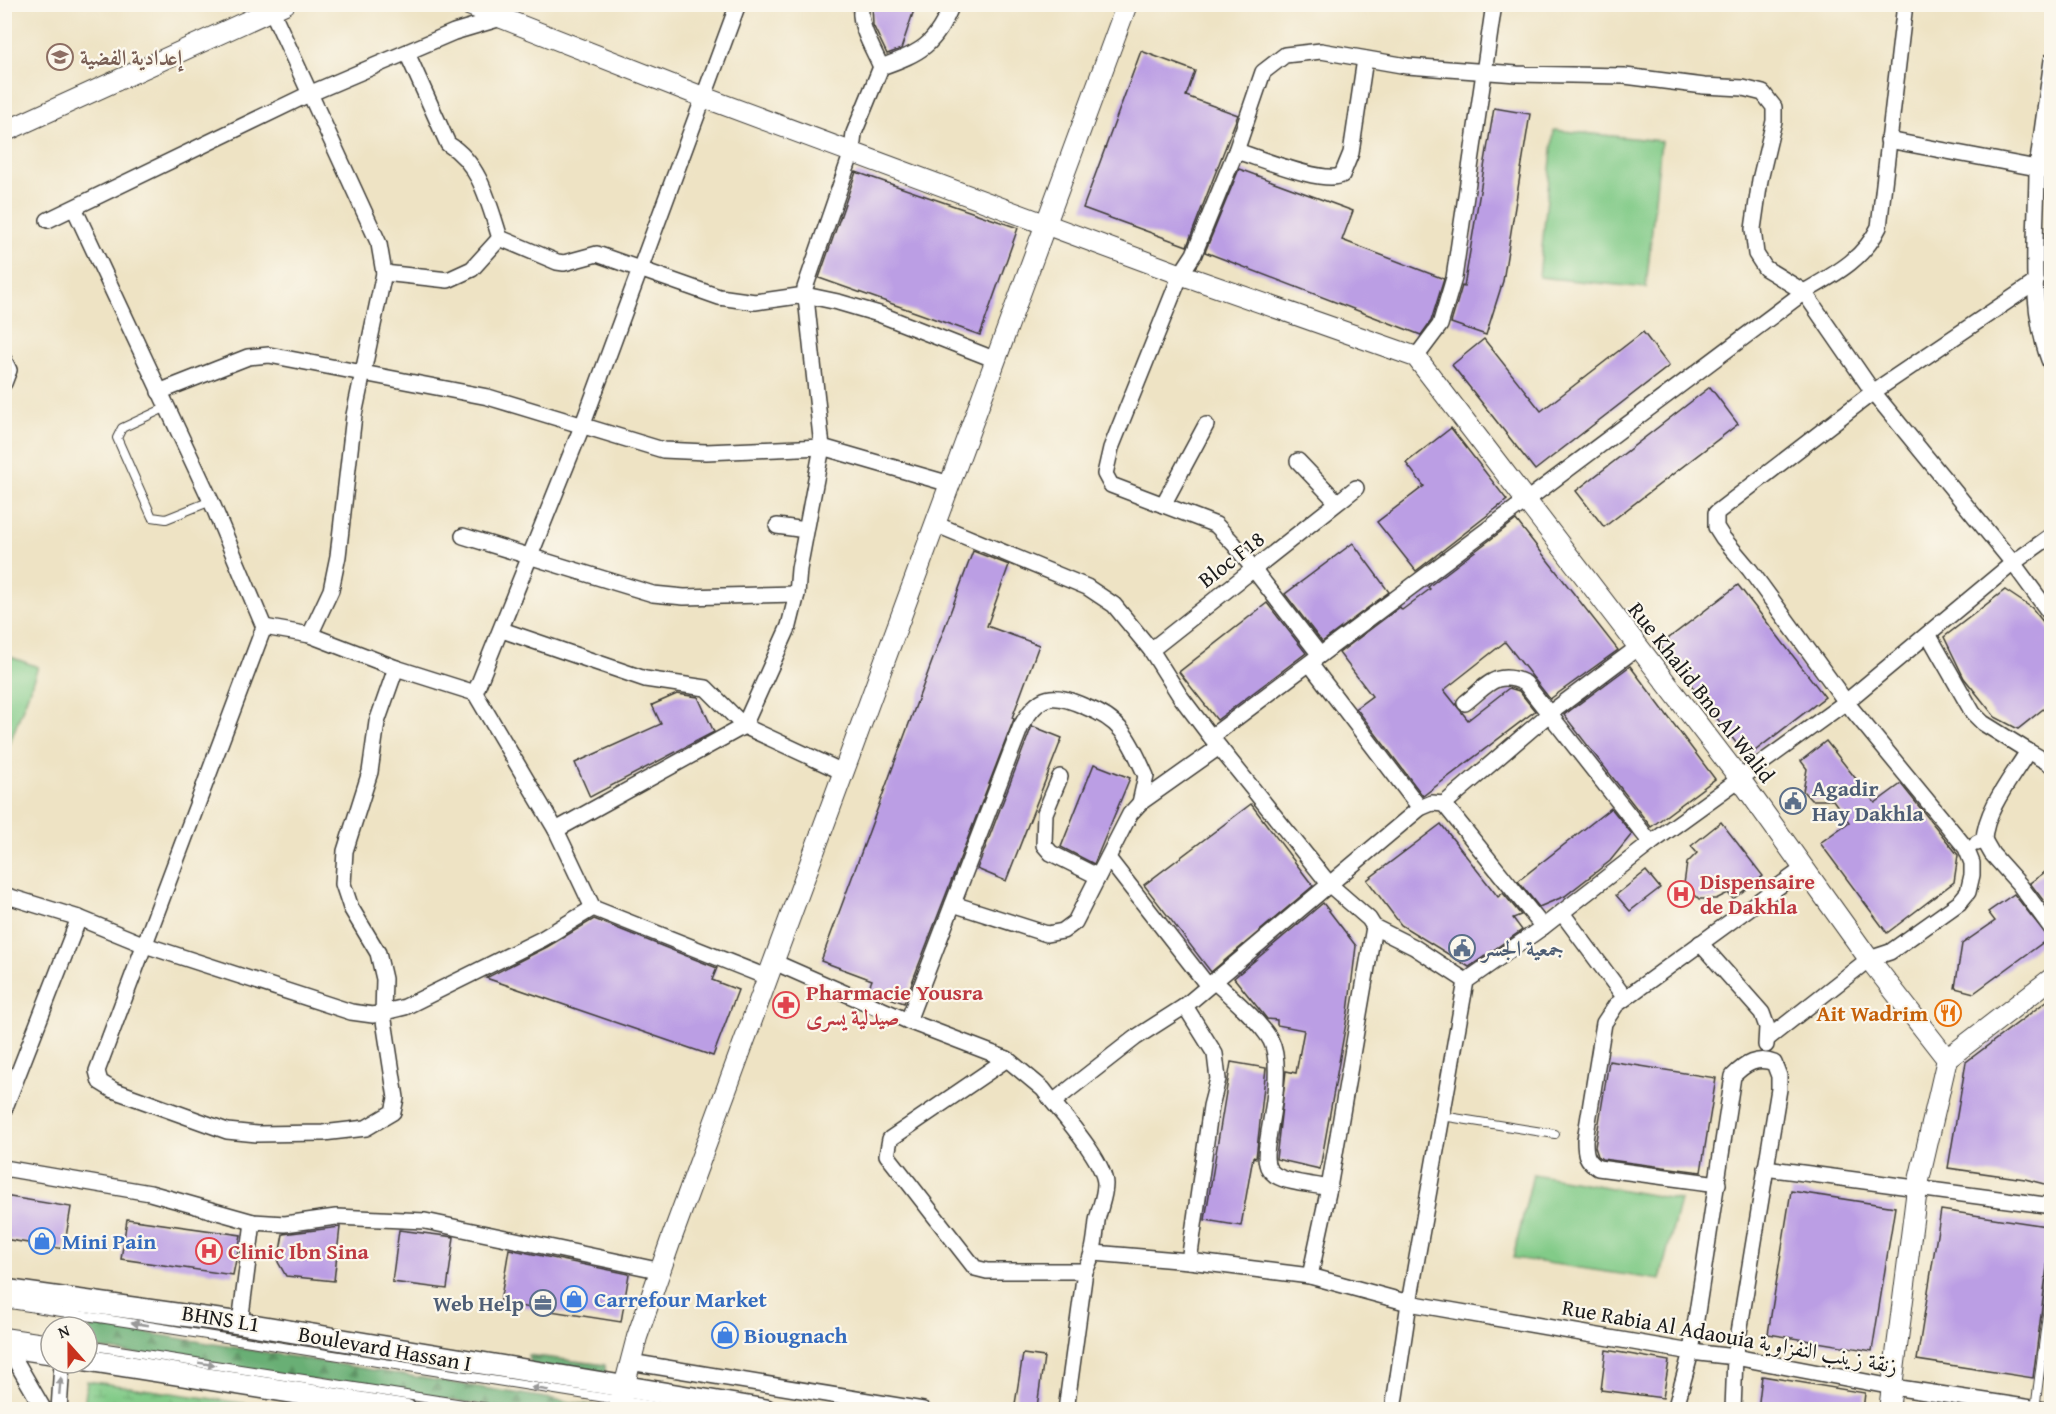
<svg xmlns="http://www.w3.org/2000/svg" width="2056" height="1414" font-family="'Gentium Book Plus',Amiri,serif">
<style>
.forest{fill:url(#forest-firs);stroke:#426648;stroke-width:1.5}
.wetland{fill:url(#wetland-marsh);stroke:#4f7452;stroke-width:1.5}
.park{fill:#82cb88;stroke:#4f7452;stroke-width:1.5}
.building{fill:#bb9ee4}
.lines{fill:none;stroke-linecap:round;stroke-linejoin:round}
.service-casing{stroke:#3c3a35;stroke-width:10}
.minor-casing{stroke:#3c3a35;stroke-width:18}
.tertiary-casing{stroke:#3c3a35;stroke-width:22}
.secondary-casing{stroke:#3c3a35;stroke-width:24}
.service{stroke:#fff;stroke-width:8}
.minor{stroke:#fff;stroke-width:15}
.tertiary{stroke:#fff;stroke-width:20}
.secondary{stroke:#fff;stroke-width:21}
.oneway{fill:#999}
.labels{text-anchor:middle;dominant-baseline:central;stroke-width:4.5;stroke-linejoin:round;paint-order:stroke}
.education-label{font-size:22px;font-weight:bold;fill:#785e54;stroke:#fbf7ec;text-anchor:start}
.street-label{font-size:22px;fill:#1c1c1c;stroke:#fbf7ec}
.service-label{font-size:22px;font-weight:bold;fill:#4e5e75;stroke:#fbf7ec;text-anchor:start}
.health-label{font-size:22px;font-weight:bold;fill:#be3a42;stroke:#fbf7ec;text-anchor:start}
.food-label{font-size:22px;font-weight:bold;fill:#c56008;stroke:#fbf7ec;text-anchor:end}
.shop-label{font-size:22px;font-weight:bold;fill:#366cbe;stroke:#fbf7ec;text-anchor:start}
</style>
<defs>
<pattern id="forest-firs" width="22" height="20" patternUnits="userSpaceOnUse" patternTransform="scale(1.5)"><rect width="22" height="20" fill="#69af74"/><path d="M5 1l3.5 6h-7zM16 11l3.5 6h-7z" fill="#568e5e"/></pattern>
<pattern id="wetland-marsh" width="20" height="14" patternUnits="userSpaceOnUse" patternTransform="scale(1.5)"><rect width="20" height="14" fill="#82cb88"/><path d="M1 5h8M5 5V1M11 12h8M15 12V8" fill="none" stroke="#70ae75"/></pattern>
</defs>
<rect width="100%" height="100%" fill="#fbf7ec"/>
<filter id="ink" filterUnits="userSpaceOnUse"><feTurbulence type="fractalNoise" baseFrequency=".0167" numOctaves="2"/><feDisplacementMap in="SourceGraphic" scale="12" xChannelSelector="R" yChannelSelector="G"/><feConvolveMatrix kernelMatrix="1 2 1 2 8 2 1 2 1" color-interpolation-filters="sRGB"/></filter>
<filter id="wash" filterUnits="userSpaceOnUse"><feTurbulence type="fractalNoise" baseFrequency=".008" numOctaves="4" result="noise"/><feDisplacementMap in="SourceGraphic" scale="24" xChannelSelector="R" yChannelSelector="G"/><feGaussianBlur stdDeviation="1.35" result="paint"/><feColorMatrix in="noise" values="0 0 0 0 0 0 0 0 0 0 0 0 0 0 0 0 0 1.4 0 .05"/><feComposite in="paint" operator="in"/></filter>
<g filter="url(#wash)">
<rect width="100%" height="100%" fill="#eee3c4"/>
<g class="forest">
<path d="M91 1324 595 1406V1409H508L87 1347Z"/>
<path d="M528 1355 605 1365 606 1376 531 1367Z"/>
</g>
<path class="wetland" d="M87 1381 283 1409H84Z"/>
<g class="park">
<path d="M1554 130 1661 141 1646 288 1539 277Z"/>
<path d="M5 655 38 667 5 756 4 655Z"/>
<path d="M1533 1174 1680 1200 1660 1280 1513 1258Z"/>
</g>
<g id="blocks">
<g class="building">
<path d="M872 4H916L901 49 887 54 873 25Z"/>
<path d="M1141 51 1195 71 1186 96 1238 115 1187 246 1083 208Z"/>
<path d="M1494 108 1530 114 1503 281 1486 335 1451 323 1462 286 1464 287Z"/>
<path d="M1239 169 1353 211 1342 240 1444 279 1431 321 1421 335 1205 252Z"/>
<path d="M856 172 1018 228 980 335 819 278Z"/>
<path d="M1643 332 1669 366 1535 470 1452 365 1484 339 1541 411Z"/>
<path d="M1710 387 1738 424 1604 527 1576 491Z"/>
<path d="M1451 428 1507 500 1416 571 1377 522 1424 486 1406 463Z"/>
<path d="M1516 520 1618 650 1550 699 1505 642 1444 690 1468 720 1509 688 1519 691 1535 711 1423 796 1356 708 1372 696 1339 653 1400 607 1402 610 1430 589 1428 587Z"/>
<path d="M1353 543 1389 592 1322 642 1285 594Z"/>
<path d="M973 551 1009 565 987 626 1039 645 1012 718 1014 719 904 1003 868 990 872 980 821 961Z"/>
<path d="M1738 585 1825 697 1747 757 1660 645Z"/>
<path d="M2005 590 2032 608 2052 633V702L2018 729 1995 717 1964 678 1944 637Z"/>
<path d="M1267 603 1306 653 1217 720 1179 672Z"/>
<path d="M1630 666 1715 779 1651 827 1564 715Z"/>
<path d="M677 694 698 697 714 732 590 797 575 763 661 724 652 705Z"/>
<path d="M1032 726 1062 738 1006 881 977 869Z"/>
<path d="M1826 741 1875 803 1901 784 1958 855 1954 882 1887 933 1820 843 1849 822 1833 800H1811L1803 791 1807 769 1801 761Z"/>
<path d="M1094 764 1130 778 1094 864 1061 847Z"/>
<path d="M1251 804 1313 886 1211 972 1144 885Z"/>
<path d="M1611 808 1632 834 1610 861 1565 896 1539 907 1518 881Z"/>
<path d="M1721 822 1763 876 1733 899 1728 893 1716 899H1699L1684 884 1687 863 1697 853 1691 846Z"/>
<path d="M1441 824 1498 897 1503 893 1521 915 1513 918 1522 930 1469 967 1401 925 1367 880Z"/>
<path d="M2052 867V912L2030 883Z"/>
<path d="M1646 871 1660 888 1630 911 1616 895Z"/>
<path d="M2014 894 2049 938 1974 993 1955 988 1962 944 1995 921 1988 912Z"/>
<path d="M1323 903 1356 946 1348 1012 1320 1169 1276 1159 1286 1071 1296 1073 1304 1030 1277 1025V1020L1267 1019 1234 978Z"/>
<path d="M594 919 717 968 712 980 738 990 713 1056 486 978 547 947Z"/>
<path d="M2052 997V1186L2025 1179 1948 1168 1966 1062Z"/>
<path d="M1609 1061 1716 1078 1701 1172 1602 1159 1598 1156 1595 1147Z"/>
<path d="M1231 1062 1266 1068 1256 1158 1253 1157 1241 1226 1205 1220Z"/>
<path d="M1791 1191 1895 1207 1872 1351 1768 1334Z"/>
<path d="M4 1196 71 1207 64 1249 4 1239Z"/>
<path d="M1941 1210 2052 1227 2033 1378 1917 1360Z"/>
<path d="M127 1219 241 1235 233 1275 121 1259Z"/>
<path d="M340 1227 334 1281 286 1276 278 1262 283 1234Z"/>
<path d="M399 1230 454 1237 447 1289 392 1282Z"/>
<path d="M509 1249 629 1274 621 1322 500 1303Z"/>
<path d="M2052 1327V1381L2045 1379Z"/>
<path d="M1606 1350 1669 1361 1663 1398 1601 1390Z"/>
<path d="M1023 1354 1044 1357 1037 1407 1015 1404Z"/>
<path d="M1762 1376 1865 1393 1863 1410H1758Z"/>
</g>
</g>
</g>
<g filter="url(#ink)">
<use href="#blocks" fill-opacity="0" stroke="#3c3a35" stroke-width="1.5"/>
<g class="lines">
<defs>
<g id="service">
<path d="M167 407 122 428 117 438 152 517 166 519 211 501"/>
<path d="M1442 1116 1555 1134"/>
<path d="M4 1303 681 1410"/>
<path d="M4 1332 51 1339"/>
<path d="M87 1345 501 1410"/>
<path d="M2035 1410 2052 1275"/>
</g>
<g id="minor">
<path d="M862 4C856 22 874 50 881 67"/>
<path d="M272 11 379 244 384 273 354 415 338 556 331 590 310 635"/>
<path d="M407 53 448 144C480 163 489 204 500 238L557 262 564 263 597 254 719 297 755 302 805 295 838 302 879 314 996 360"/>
<path d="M1888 140 2037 168 2052 60"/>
<path d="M1236 151C1257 157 1324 185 1342 175L1351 153 1365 59"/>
<path d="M2052 171 2037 168C2037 233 2026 307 2052 367"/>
<path d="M75 210 211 501 264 627 97 1071 100 1082 113 1090 227 1131 257 1134 323 1133 366 1128 393 1112 396 1098 383 1014 384 979 378 953 351 908 343 884 345 851 370 772 377 722 396 668"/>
<path d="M48 220 309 94 454 32 501 18"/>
<path d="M384 273 448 280 472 269 500 238"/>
<path d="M1416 357 1440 325 1454 278 1494 4"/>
<path d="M4 360 9 370 4 383"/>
<path d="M159 392 248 357 269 355 488 397 663 450 706 452 822 447 950 484"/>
<path d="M1298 461 1336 501"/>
<path d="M1163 505 1206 425"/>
<path d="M935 524 1087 587 1114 605 1151 650 1180 696 1211 737 1330 885 1369 919 1374 927 1414 947 1466 981"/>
<path d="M777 526 806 530"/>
<path d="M463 536 653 594 684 597 797 594"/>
<path d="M264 627 310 635 396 668 475 693 556 830 593 908 769 978"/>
<path d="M502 630 645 679 706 688 744 726 789 626 797 594 799 569 822 447 805 288 852 152 854 133 881 67C921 53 936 45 952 4"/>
<path d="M1928 634 1973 713 1983 723 2028 751C2013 776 1985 810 1984 840"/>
<path d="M1151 650 1356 488"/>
<path d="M1320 655 1234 544 1216 525 1111 485 1105 474 1111 448 1181 274 1194 254 1236 151 1263 72 1285 55 1321 51 1407 66 1517 74 1625 76 1704 86 1743 88 1763 93 1774 107V121L1760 180 1753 229 1756 254 1765 268 1804 292 1873 392 2013 563 2052 616"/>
<path d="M1310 664 1420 808"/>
<path d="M475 693 583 424 738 4"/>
<path d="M1465 703C1487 686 1496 669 1525 683L1651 843"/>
<path d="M1211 737 1804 292C1835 274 1863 260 1879 227L1905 4"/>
<path d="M2028 751 2052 765"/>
<path d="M1060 777 1045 813 1044 845 1051 853 1097 876"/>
<path d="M1444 804 1549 714 1637 648"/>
<path d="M556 830 744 726 845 773"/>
<path d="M1977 843 1984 840 1992 854 2019 884 2052 929"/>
<path d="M1108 858 1208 986"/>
<path d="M4 895 79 918 145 945 351 1012 373 1015 405 1007 542 939 593 908"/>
<path d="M953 904 1047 934 1063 931 1075 922 1130 814 1140 803 1219 747"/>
<path d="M1562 913 1625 998"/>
<path d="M1700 943 1762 1013 1767 1027 1766 1045"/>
<path d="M774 962 908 1021 1007 1059 1043 1089 1053 1102 1135 1038 1185 1006 1420 808 1432 803 1444 804 1543 927"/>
<path d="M1214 981C1230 996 1262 1023 1271 1041 1282 1063 1273 1109 1269 1132 1268 1142 1264 1155 1267 1164 1268 1169 1271 1172 1275 1175 1290 1184 1312 1184 1329 1188L1310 1276"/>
<path d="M1185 1006 1215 1054 1218 1079 1211 1106 1189 1261"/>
<path d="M908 1021 1021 726C1040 693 1052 692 1086 707 1099 712 1112 719 1121 730 1132 743 1139 761 1146 776L1140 803"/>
<path d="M1767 1039 1869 959 1890 952 1959 903 1968 892 1972 875V863L1966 848 1846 702 1750 570 1723 538 1716 527V513L1873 392 2036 282"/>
<path d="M1007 1059 890 1139 887 1155 975 1268 987 1271H1085"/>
<path d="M1053 1102C1067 1120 1105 1163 1105 1184 1105 1197 1099 1209 1097 1221 1095 1240 1094 1254 1085 1271L1066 1410"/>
<path d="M4 1110 79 918"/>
<path d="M4 1168 150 1193 253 1222 285 1224 336 1217 425 1221 662 1271"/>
<path d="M1765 1168 2052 1206"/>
<path d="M1718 1184 1598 1168C1586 1160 1585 1154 1585 1140L1604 1023 1616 1005 1804 868"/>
<path d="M1329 1188 1374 927"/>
<path d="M1094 1253 1189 1261 1310 1276 1409 1303 1691 1352 1735 1357 1893 1387 2045 1410"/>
<path d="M240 1323 253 1222"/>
<path d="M71 1327 75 1302"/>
<path d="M7 1346 44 1410"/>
<path d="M630 1362 923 1410"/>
<path d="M59 1410 62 1363"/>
<path d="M1393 1410 1409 1303 1466 981 1543 927 1651 843 1846 702 2013 563 2052 535"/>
<path d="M1675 1410 1691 1352 1733 1076C1745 1064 1757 1056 1774 1063L1779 1076V1089L1735 1357 1733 1410"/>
</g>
<g id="tertiary">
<path d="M466 4 703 97 1174 272 1416 357 1740 779 1869 959 1947 1059"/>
<path d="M4 132 285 4"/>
<path d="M1947 1059 2052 978"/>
<path d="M618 1410 637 1337 672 1237 1127 4"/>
<path d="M1889 1410 1917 1189 1947 1059"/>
</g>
<g id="secondary">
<path d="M4 1290 240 1323 766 1410"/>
<path d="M4 1346 51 1353"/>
<path d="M87 1360 406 1410"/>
</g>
</defs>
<use href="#service" class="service-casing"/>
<use href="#minor" class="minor-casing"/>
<use href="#tertiary" class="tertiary-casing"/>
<use href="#secondary" class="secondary-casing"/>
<use href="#service" class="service"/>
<use href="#minor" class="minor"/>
<use href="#tertiary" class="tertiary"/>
<use href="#secondary" class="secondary"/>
</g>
<defs><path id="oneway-solid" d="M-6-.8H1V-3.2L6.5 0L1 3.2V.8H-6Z" transform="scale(1.5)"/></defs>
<g class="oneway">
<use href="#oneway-solid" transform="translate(140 1324) rotate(-172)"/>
<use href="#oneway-solid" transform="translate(207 1364) rotate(9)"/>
<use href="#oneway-solid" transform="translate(60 1386) rotate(-85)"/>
<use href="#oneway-solid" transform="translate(540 1389) rotate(-171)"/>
</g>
</g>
<defs>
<symbol id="school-ring" viewBox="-11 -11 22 22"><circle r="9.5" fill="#fbf7ec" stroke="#8d6e63" stroke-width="1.5"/><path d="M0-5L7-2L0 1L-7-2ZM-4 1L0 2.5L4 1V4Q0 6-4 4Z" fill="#8d6e63"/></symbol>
<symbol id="civic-ring" viewBox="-11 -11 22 22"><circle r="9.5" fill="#fbf7ec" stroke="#5c6f8a" stroke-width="1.5"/><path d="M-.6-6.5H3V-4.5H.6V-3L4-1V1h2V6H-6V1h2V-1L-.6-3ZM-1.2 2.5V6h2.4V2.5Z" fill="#5c6f8a"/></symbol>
<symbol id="hospital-ring" viewBox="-11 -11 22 22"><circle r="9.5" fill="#fbf7ec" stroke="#e0444e" stroke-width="1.5"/><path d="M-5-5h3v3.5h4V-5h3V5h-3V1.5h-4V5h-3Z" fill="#e0444e"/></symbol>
<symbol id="pharmacy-ring" viewBox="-11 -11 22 22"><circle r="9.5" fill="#fbf7ec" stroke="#e0444e" stroke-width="1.5"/><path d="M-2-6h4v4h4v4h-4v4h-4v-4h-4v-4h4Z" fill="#e0444e"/></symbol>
<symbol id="restaurant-ring" viewBox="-11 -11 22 22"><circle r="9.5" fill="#fbf7ec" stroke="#e8710a" stroke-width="1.5"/><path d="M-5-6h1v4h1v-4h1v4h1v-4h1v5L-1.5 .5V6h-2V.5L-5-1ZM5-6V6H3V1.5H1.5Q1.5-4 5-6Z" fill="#e8710a"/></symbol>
<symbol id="shop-ring" viewBox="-11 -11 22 22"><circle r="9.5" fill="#fbf7ec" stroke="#3f7fe0" stroke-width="1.5"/><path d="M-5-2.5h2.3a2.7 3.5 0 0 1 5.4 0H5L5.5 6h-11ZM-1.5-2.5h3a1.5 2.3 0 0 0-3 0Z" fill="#3f7fe0"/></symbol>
<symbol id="office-ring" viewBox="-11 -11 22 22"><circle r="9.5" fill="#fbf7ec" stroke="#5c6f8a" stroke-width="1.5"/><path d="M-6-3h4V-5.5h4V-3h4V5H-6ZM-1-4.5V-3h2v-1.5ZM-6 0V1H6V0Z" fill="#5c6f8a"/></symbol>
</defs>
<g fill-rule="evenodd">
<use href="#school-ring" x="45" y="42" width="30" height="30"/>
<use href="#civic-ring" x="1778" y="786" width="30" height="30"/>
<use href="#hospital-ring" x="1666" y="879" width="30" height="30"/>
<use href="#civic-ring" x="1447" y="933" width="30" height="30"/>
<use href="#pharmacy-ring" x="771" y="990" width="30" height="30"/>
<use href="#restaurant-ring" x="1933" y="998" width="30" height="30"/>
<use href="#shop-ring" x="27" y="1226" width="30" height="30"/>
<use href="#hospital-ring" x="194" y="1236" width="30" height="30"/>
<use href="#shop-ring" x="559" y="1284" width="30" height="30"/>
<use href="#office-ring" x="528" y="1288" width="30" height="30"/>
<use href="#shop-ring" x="710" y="1320" width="30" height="30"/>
</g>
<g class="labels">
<g class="education-label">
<text x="80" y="57">إعدادية الفضية</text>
</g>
<g class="street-label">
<text transform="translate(1231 559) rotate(-38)">Bloc F18</text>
<text transform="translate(1702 692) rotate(52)">Rue Khalid Bno Al Walid</text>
<text transform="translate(221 1318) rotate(9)">BHNS L1</text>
<text transform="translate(1730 1336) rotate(10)">Rue Rabia Al Adaouia زنقة زينب النفزاوية</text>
<text transform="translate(385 1348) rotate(10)">Boulevard Hassan I</text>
</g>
<g class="service-label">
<text x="1812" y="788">Agadir<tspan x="1812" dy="25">Hay Dakhla</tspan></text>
<text x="1482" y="948">جمعية الجسر</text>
<text x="524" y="1303" text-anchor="end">Web Help</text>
</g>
<g class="health-label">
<text x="1700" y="881">Dispensaire<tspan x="1700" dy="25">de Dakhla</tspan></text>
<text x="806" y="992">Pharmacie Yousra<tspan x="806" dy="25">صيدلية يسرى</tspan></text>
<text x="228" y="1251">Clinic Ibn Sina</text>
</g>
<g class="food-label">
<text x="1928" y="1013">Ait Wadrim</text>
</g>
<g class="shop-label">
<text x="62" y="1241">Mini Pain</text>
<text x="594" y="1299">Carrefour Market</text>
<text x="744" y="1335">Biougnach</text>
</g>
</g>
<rect width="2056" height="1414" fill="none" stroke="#fbf7ec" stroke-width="24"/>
<g transform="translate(69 1345) rotate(339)"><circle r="28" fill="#fbf7ec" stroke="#a29f99" stroke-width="1.5"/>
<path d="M0-4.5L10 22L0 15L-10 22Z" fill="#c8321e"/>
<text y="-9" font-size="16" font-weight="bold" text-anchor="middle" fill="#1c1c1c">N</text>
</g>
</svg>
